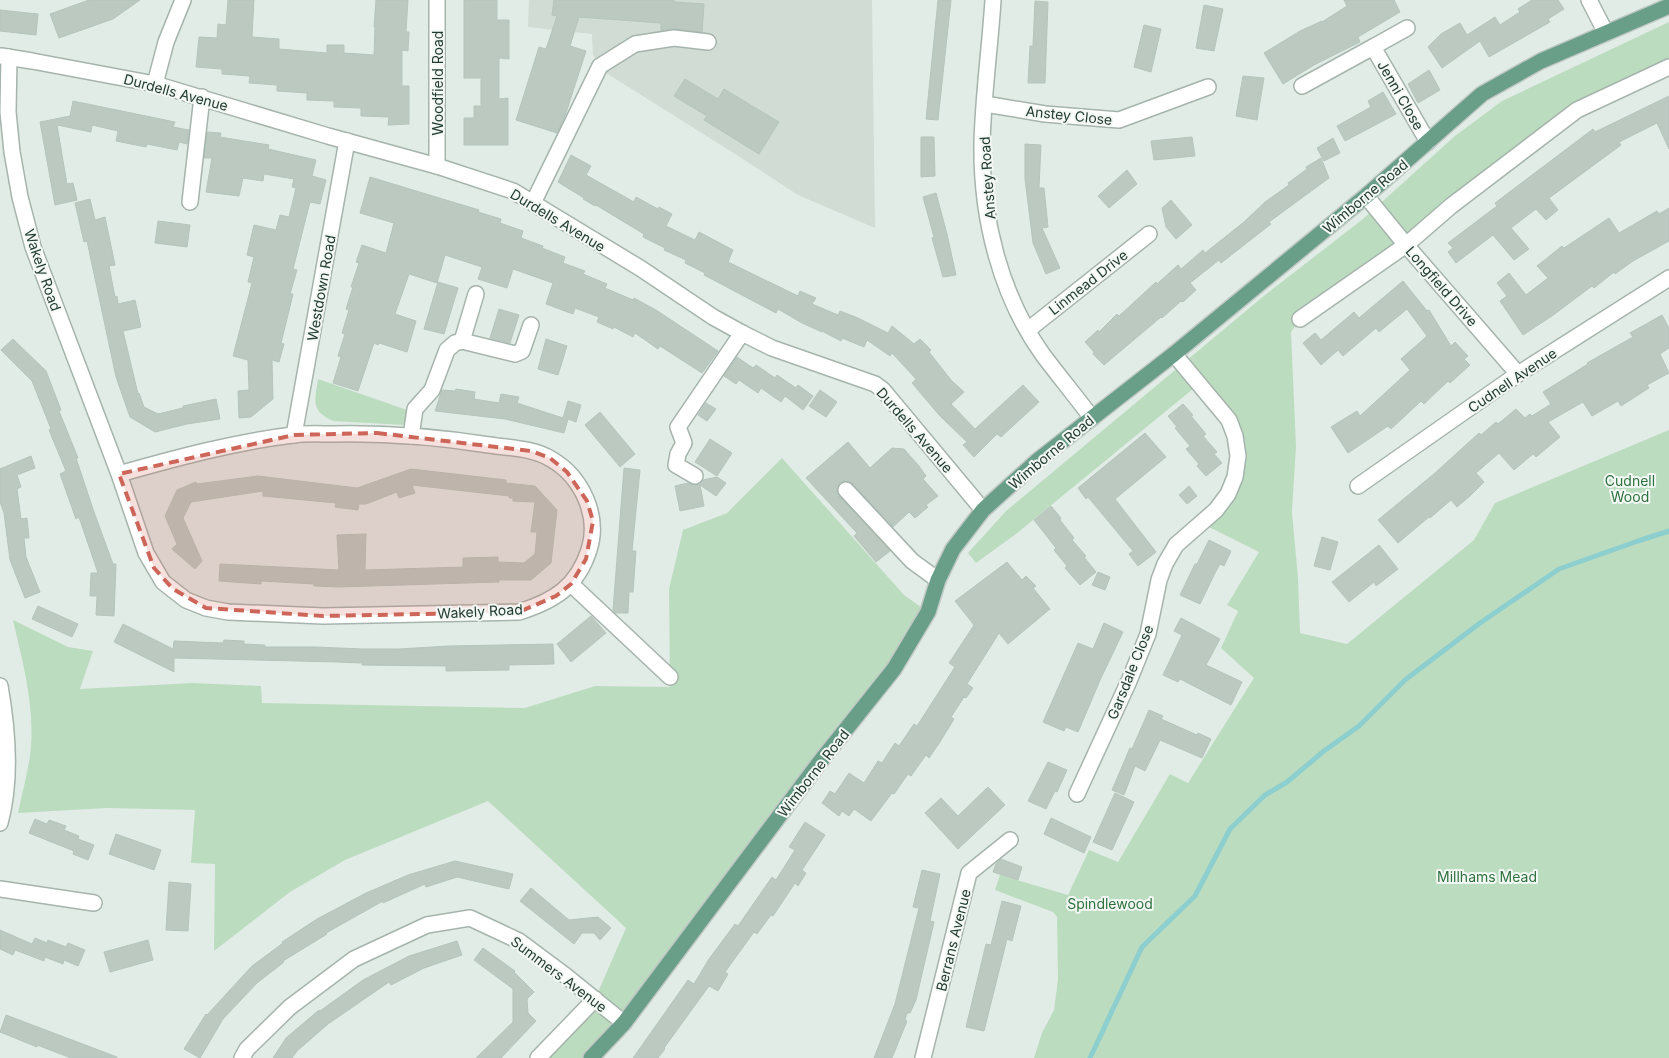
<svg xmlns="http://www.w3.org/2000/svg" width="1669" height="1058" font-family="Inter,sans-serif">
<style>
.built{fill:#d1dcd5}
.green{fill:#bcdcc0}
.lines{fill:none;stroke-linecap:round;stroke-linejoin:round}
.stream{stroke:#8dcece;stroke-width:5}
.building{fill:#bbc9c1;stroke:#b5c5bc}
.minor-casing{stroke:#a5b4ac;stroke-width:18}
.major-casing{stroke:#c1c8c5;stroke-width:18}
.minor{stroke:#fff;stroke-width:15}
.major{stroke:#699f88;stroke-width:15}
.marked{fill:#ce6559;fill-opacity:0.2;stroke:#ce6559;stroke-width:4;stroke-dasharray:10 6;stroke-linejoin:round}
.labels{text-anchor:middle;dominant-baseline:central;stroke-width:4;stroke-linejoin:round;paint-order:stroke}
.street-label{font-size:14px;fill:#233c31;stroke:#f3f8f5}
.park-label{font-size:14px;fill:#2f713e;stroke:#f3f8f5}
</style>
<rect width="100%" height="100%" fill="#e2ece6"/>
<path class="built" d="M529 0H872L875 228 798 195 732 152 606 73 593 55 592 34 528 27Z"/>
<g class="green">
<path d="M1669 22V67L1577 110 1300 319 1291 332 1296 446 1292 512 1298 578 1300 633 1347 644 1474 540 1495 503 1669 430V1058H1034L1042 1033 1054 1010 1058 979 1057 917 1053 912 995 890 1000 875 1068 895 1089 850 1118 862 1170 774 1188 783 1254 678 1221 648 1238 611 1227 605 1259 552 1201 523 1228 494 1235 436 1199 384 1016 534 976 563 968 553 1006 511 1265 295 1363 219 1455 136 1502 101Z"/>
<path d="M318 379 407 410 405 425 333 421C310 410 315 401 318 379Z"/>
<path d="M782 458 904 595 928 612 591 1058H538L595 999 626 928 488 801 345 860 290 892 214 951 215 864 191 863 195 810 107 808 18 813C22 794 27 775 30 756 36 710 23 664 13 620L68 647 93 651 80 689 192 683 261 686 262 703 525 708 595 686 670 687 669 589 683 530 727 513Z"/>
</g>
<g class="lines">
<path class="stream" d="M1090 1058 1142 947 1195 896 1230 829 1265 795 1287 782 1324 751 1359 726 1405 680 1480 623 1559 569 1638 541 1669 531"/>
</g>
<g class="building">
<path d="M89 0H140L113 19 59 38 50 14Z"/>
<path d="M228 0H254L252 37 279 39V49L327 53V45H344V53L374 55 375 27H374L376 0H408L406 32H409L408 51 402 50V86H409V124L388 125 389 117 361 116V108L334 107V101L307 100V93L277 91V85L249 83 250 76 222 74V69L196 67 199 37 217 38 218 24 226 25Z"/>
<path d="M464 0H497V20H509V59L499 58V99L508 98V145H464V118H474V106H481V78H464Z"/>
<path d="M554 0H674V2L704 4 702 32 675 29 661 31V23L579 17 570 46 586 51 565 116 557 133 516 120 539 47 546 49 557 16 552 15Z"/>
<path d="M938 0H951L938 120 926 119Z"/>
<path d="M1344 0H1394L1400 12 1358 37 1360 42 1314 65 1283 84 1264 53 1300 31 1322 21V22L1347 6Z"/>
<path d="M1532 0H1558L1564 9 1548 19 1550 22 1489 57 1480 41 1442 68 1428 47 1441 34 1460 23 1467 35 1495 17 1500 25 1520 12 1518 9Z"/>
<path d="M1035 1 1048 2 1045 83H1028L1030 46H1033Z"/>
<path d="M1204 5 1223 9 1214 51 1196 48Z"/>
<path d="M0 10 38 14 36 35 0 31Z"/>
<path d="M1144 25 1161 29 1151 72 1134 67Z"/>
<path d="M1429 70 1440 90 1418 103 1408 84Z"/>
<path d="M1243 76 1264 78 1257 120 1236 116Z"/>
<path d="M685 79 718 99 724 89 779 122 759 154 704 120 707 116 674 96Z"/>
<path d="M1383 92 1396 114 1345 141 1337 126 1371 107 1368 101Z"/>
<path d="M1669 96V149L1657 123 1619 142 1621 145 1549 198 1558 210 1546 220 1536 209 1511 228 1529 249 1514 260 1493 235 1456 263 1448 252 1453 248 1448 243 1497 206 1495 203 1593 129 1595 132Z"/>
<path d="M73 101 175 122 173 127 189 130 187 144 179 142 177 150 147 144 146 147 116 141 118 131 92 125 91 132 57 125 67 184 73 183 77 200 55 205 40 122 70 116Z"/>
<path d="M207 132 221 133 220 137 269 145 268 149 316 160 312 176 326 180 320 204 310 202 293 269 297 270 290 294H293L287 319 281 343 284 344 279 362 272 360 273 399 251 417 239 418 238 391 249 390 248 360 233 356 252 283 248 282 254 257 247 255 254 225 276 230 280 215 289 217 296 188 292 187 294 179 264 174 263 181 243 178 239 196 206 192 212 158H204Z"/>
<path d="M921 137H934L935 176 921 177Z"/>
<path d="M1192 137 1195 156 1154 160 1151 141Z"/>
<path d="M1333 138 1340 153 1324 161 1317 148Z"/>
<path d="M1025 144 1041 145 1039 188H1044L1048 227 1042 228 1060 268 1046 274 1033 243 1025 179Z"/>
<path d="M571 155 591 166 586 175 634 202 636 197 658 209 659 207 672 214 666 226 695 240 699 232 733 250 728 262 798 296 800 291 816 298 812 304 838 315 840 311 858 318 888 333 892 326 914 344 920 339 931 350 929 352 951 380 964 392 951 404 975 429 1023 385 1039 402 1001 437 997 434 974 457 963 445 967 442 940 416 912 383 916 379 892 353 890 356 867 340 864 347 842 338 841 341 822 331V332L802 323 778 309 776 313 704 275 705 273 685 263 686 260 664 250 665 248 643 237 644 234 596 205 595 206 583 199 584 198 558 182Z"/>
<path d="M1321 158 1329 178 1269 222 1271 224 1221 263 1219 260 1190 283 1196 290 1183 302 1181 301 1162 318 1161 317 1104 365 1093 354 1094 352 1085 342 1098 330 1099 332 1117 314 1119 316 1156 282 1157 284 1178 265 1181 269 1203 250 1205 253 1244 222 1265 202 1289 185 1288 183 1307 169 1306 167Z"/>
<path d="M1127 170 1137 184 1109 208 1098 196Z"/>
<path d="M370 177 479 210 478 212 501 219 500 223 523 231 521 238 543 246 542 248 565 257 563 263 585 271 583 274 607 284 605 288 633 300 634 298 656 310 718 351 702 373 660 346 658 349 635 333 633 337 614 327 613 329 597 322 599 317 575 308 573 314 546 304 553 283 513 269 507 288 478 279 482 267 445 255 437 283 409 274 395 314 416 321 407 352 379 343 378 345 374 343 358 391 333 383 341 357 338 356 345 334 342 333 349 310 346 309 353 287H351L359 263 356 262 362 245 386 253 394 223 360 213Z"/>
<path d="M936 193 947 234 956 275 943 277 932 238 934 237 923 197Z"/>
<path d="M90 199 95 220 105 217 115 265 109 266 115 297 117 296 118 304 135 300 141 327 123 331 138 394 139 393 144 407 158 414 183 408V406L216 399 220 419 187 424 155 432 130 417 116 377 87 241 84 242 75 203Z"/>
<path d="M1171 200 1192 225 1176 239 1166 227 1162 208Z"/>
<path d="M1669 208V241L1633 261 1615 274 1614 272 1594 288 1592 286 1552 316 1523 335 1500 301 1507 296 1497 283 1509 273 1526 295 1548 278 1537 266 1562 246 1564 248 1609 218 1619 233 1657 211 1659 214Z"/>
<path d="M158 221 190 225 187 247 155 243Z"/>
<path d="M1403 281 1427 311 1429 310 1451 346 1455 342 1468 356 1464 359 1470 365 1450 383 1448 381 1424 404 1421 401 1391 429 1388 426 1348 453 1331 427 1357 411 1360 416 1410 370 1401 359 1427 336 1407 309 1379 332 1376 328 1343 356 1338 350 1321 365 1303 343 1315 333 1321 340 1354 312 1359 318Z"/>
<path d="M438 282 458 288 444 334 424 329Z"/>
<path d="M499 309 519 315 510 343 490 338Z"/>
<path d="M1662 315 1669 328V348L1660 354 1669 373 1647 385 1649 388 1621 406 1618 401 1592 416 1583 402 1548 422 1560 437 1536 457 1533 454 1514 470 1499 453 1476 473 1484 482 1470 496 1457 507 1451 500 1430 518 1429 517 1398 543 1378 520 1435 473 1479 433 1481 435 1496 422 1498 424 1516 409 1525 418 1530 414 1532 416 1551 404 1543 392 1588 364 1587 363 1633 337 1630 333Z"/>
<path d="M13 339 46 371 61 410 59 411 78 458H76L94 512 113 564H116L114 616 96 615 97 596H90L91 573H98L79 517 76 519 60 474 66 471 49 430 51 429 32 381 1 350Z"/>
<path d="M546 339 567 346 558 375 538 369Z"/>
<path d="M737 357 753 368 756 365 775 378 777 375 796 388 798 385 813 396 803 410 785 396 781 402 761 388 758 393 739 380 736 384 724 376Z"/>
<path d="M456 389 475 392 474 399 499 403 501 394 519 397 517 403 563 418 568 401 581 405 576 422 568 419 564 433 505 419 435 411 442 390 455 391Z"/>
<path d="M820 390 837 402 826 417 809 406Z"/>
<path d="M706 403 716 409 707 421 698 415Z"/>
<path d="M1183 404 1193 415 1191 416 1206 434 1203 436 1217 452 1214 454 1222 463 1206 476 1197 466 1199 464 1186 449 1190 446 1175 428 1177 427 1168 416Z"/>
<path d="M600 412 635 454 620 467 585 425Z"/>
<path d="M1145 433 1166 457 1115 499 1156 552 1138 566 1129 554 1133 551 1088 497 1086 499 1078 488Z"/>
<path d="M710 439 732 453 717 476 695 462Z"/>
<path d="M848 442 870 468 892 448 904 449 919 466 926 476 923 479 938 496 926 505 928 507 915 518 909 512 893 527 852 483 844 481 839 484 837 492 839 496 890 551 876 562 854 536 857 533 806 478Z"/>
<path d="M31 456 35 468 17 475 21 487 17 489 21 519 27 518 29 538H24L26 557 40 592 25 598 10 560 4 513 0 502V469Z"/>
<path d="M624 468 640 470 632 551H636L633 592H629L628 613H615L613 610Z"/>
<path d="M411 469 506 480V483L535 486 557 510 551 563 531 580H499V582L338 587 314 586V584L261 581V584L219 581 220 564 339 570 337 535 366 534 365 570 463 567V558L498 557V562L524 563 535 554 537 532H531L535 502 513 501V498H509V496L412 485 415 493 399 498 397 492 366 504H359L358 510 335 507 336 503 263 496V491L191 502 183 518 202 561 195 569 172 549 177 544 165 516 177 490 196 482 197 484 258 476 357 488Z"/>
<path d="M717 477 726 483 716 496 700 485 704 506 680 511 675 486 688 483 695 485 700 484 703 480Z"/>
<path d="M1189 486 1197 496 1187 504 1179 495Z"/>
<path d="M1051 506 1061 518 1060 520 1074 538 1072 540 1086 556 1084 557 1096 572 1080 585 1065 568 1067 566 1054 550 1056 548 1034 520Z"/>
<path d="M1322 537 1338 542 1330 570 1314 566Z"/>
<path d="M1209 540 1231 551 1224 566 1220 564 1215 573 1200 604 1180 595 1195 564H1197Z"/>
<path d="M1379 545 1398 569 1376 586 1374 582 1349 602 1332 582Z"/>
<path d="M1007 562 1022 580 1026 576 1036 586 1033 588 1050 609 1008 644 999 633 967 684 973 688 966 698 964 697 951 717 954 719 940 742 929 758 926 755 911 776 908 774 894 794 892 793 871 821 854 809 849 816 842 811 839 816 822 803 830 791 835 794 849 773 864 783 878 761 882 763 895 743 899 746 914 724 917 726 955 667 949 663 974 625 955 601Z"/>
<path d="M1098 572 1110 577 1105 590 1092 585Z"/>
<path d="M38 606 78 624 72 637 32 619Z"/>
<path d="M591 616 606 633 571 662 557 644Z"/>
<path d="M1181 618 1220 639 1206 665 1242 682 1231 705 1180 679 1178 682 1163 675 1182 635 1174 631Z"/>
<path d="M1104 623 1123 632 1101 678 1078 732 1066 727 1064 731 1043 722 1078 643 1093 649Z"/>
<path d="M123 624 173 649 174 641 223 643 224 640 244 641V644L265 645V647H315L363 649H399L449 646 553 644 554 664 509 665V670L446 671V666L362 665V663L336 662 174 658V672L114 642Z"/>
<path d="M1149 710 1163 716 1161 719 1197 735 1198 733 1211 739 1202 758 1160 740 1145 771 1135 766 1124 795 1112 790 1130 748 1132 749Z"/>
<path d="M1048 762 1067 770 1057 792 1055 791 1046 809 1028 801Z"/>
<path d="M988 787 1005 805 958 849 925 813 941 798 958 816Z"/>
<path d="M1115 793 1134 802 1112 850 1093 842Z"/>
<path d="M1051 818 1091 837 1084 853 1044 834Z"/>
<path d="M35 819 47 824 49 820 66 826 64 830 79 836 78 839 94 845 88 860 73 854 74 851 29 833Z"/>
<path d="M805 822 825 835 802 870 806 873 798 886 795 883 773 916 771 915 757 934 754 932 725 972 728 974 718 991 709 986 664 1048 665 1049 658 1058H633L688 980 694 984 709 959 735 924 738 926 772 877 776 880 795 850 789 847Z"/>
<path d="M116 834 161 850 154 870 109 854Z"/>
<path d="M1001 859 1022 867 1018 880 993 872 996 864Z"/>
<path d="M455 861 513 874 509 889 457 877 426 887 425 884 383 903V901L326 933 327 934 283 961 284 962 257 983 223 1019 200 1058 184 1049 206 1014 207 1015 252 966 283 943 282 942 317 919 366 893 408 875Z"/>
<path d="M922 870 940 874 930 921 934 922 916 1000 910 1013H907L905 1020 907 1021 892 1058H874L895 1004 919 908 913 907Z"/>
<path d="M169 882 191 884 188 931 166 930Z"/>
<path d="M531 888 569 920 598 917 611 928 600 940 594 933H582L574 944 520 901Z"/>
<path d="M1002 901 1021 906 1012 941 1007 939 984 1031 966 1027 986 944 991 945Z"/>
<path d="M0 930 32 944 35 938 47 943 48 940 66 947 68 943 85 950 78 966 64 960 63 964 45 957 44 961 15 950 13 955 0 949Z"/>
<path d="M148 940 153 960 110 972 104 952Z"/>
<path d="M457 941 462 955 424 968 391 985 389 982 328 1024 297 1051 292 1058H273L286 1038 319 1010 320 1011 363 980 409 956Z"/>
<path d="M483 948 515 971 514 972 534 992 527 999 528 1013 536 1021 501 1058H476L513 1022V989L474 960Z"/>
<path d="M6 1015 117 1057V1058H71L37 1045V1047L0 1032Z"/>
</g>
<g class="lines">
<defs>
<g id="minor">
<path d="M437 0V166"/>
<path d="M993 0C990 48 983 96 982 144 981 217 1000 295 1043 355 1059 376 1076 397 1092 418"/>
<path d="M1589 0 1606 33"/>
<path d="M1407 28 1373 47 1428 142"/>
<path d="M1 56 32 61 155 84 328 136 437 166 513 191 640 268 713 317 742 333 772 348 875 384 883 390 983 510"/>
<path d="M9 57 8 112 12 152 20 197 33 247 119 474 146 553 163 582 186 600 206 608 228 612 323 616 519 612C554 601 577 587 589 550 600 516 582 477 551 459 533 448 510 448 489 445 437 437 386 433 334 434 321 434 306 433 293 435 234 442 176 458 119 474"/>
<path d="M155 84 166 42 183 0"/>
<path d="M1302 86 1373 47"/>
<path d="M985 104 1045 114 1119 120 1208 87"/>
<path d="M1366 196 1406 245 1518 374"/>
<path d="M190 202 202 97"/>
<path d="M533 203 600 66 635 44 674 38 708 42"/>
<path d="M1300 319 1406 245 1451 206 1577 110 1669 67"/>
<path d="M1028 330 1149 234"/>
<path d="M462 341 515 354 522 351 531 325"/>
<path d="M294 435 347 141"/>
<path d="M411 436 415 409 432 390 447 350 455 343 462 341 476 294"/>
<path d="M695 476 676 465 678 454 684 443 678 427 742 333"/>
<path d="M1358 486 1518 374 1669 278"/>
<path d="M846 490 912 561 938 580"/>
<path d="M571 584 670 677"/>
<path d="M0 686C8 731 12 779 0 823"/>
<path d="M1077 794 1129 681 1148 634 1159 580 1165 564 1176 545 1216 510 1228 494 1235 477 1238 456 1235 436 1229 420 1174 354"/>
<path d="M0 889 94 903"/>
<path d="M242 1058 247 1049 290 1007 354 959 427 925 470 918 519 941 566 976 624 1023"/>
<path d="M538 1058 595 999"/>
<path d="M923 1058 969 873 1010 840"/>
</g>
<path id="major" d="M591 1058 624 1023 819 763 894 669 928 612 938 580 953 549 983 510 1037 461 1174 354 1366 196 1482 94 1541 61 1669 6"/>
</defs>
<use href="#minor" class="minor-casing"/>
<use href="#major" class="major-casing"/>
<use href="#minor" class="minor"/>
<use href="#major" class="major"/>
</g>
<path class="marked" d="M377 433 531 451 550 458 567 472 587 501 593 521 586 559 571 584 556 596 519 612 323 616 206 608 173 589 154 568 119 474 294 435Z"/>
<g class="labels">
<g class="street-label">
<text transform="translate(437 83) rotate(-90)">Woodfield Road</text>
<text transform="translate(176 92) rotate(15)">Durdells Avenue</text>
<text transform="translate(1401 95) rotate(60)">Jenni Close</text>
<text transform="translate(1069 115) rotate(6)">Anstey Close</text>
<text transform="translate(987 178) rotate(-94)">Anstey Road</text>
<text transform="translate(1365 196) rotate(-40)">Wimborne Road</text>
<text transform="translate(558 220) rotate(31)">Durdells Avenue</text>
<text transform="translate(43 270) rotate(71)">Wakely Road</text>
<text transform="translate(1088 282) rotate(-38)">Linmead Drive</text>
<text transform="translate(1442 286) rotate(49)">Longfield Drive</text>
<text transform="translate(321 288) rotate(-80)">Westdown Road</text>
<text transform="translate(1512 380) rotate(-34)">Cudnell Avenue</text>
<text transform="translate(915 430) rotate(49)">Durdells Avenue</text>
<text transform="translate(1051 452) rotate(-40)">Wimborne Road</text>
<text transform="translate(480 611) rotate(-3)">Wakely Road</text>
<text transform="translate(1130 672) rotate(-68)">Garsdale Close</text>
<text transform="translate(813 773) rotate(-52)">Wimborne Road</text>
<text transform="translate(953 940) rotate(-76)">Berrans Avenue</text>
<text transform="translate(559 974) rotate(37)">Summers Avenue</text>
</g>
<g class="park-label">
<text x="1630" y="480">Cudnell<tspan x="1630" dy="16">Wood</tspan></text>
<text x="1487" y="876">Millhams Mead</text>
<text x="1110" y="903">Spindlewood</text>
</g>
</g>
</svg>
